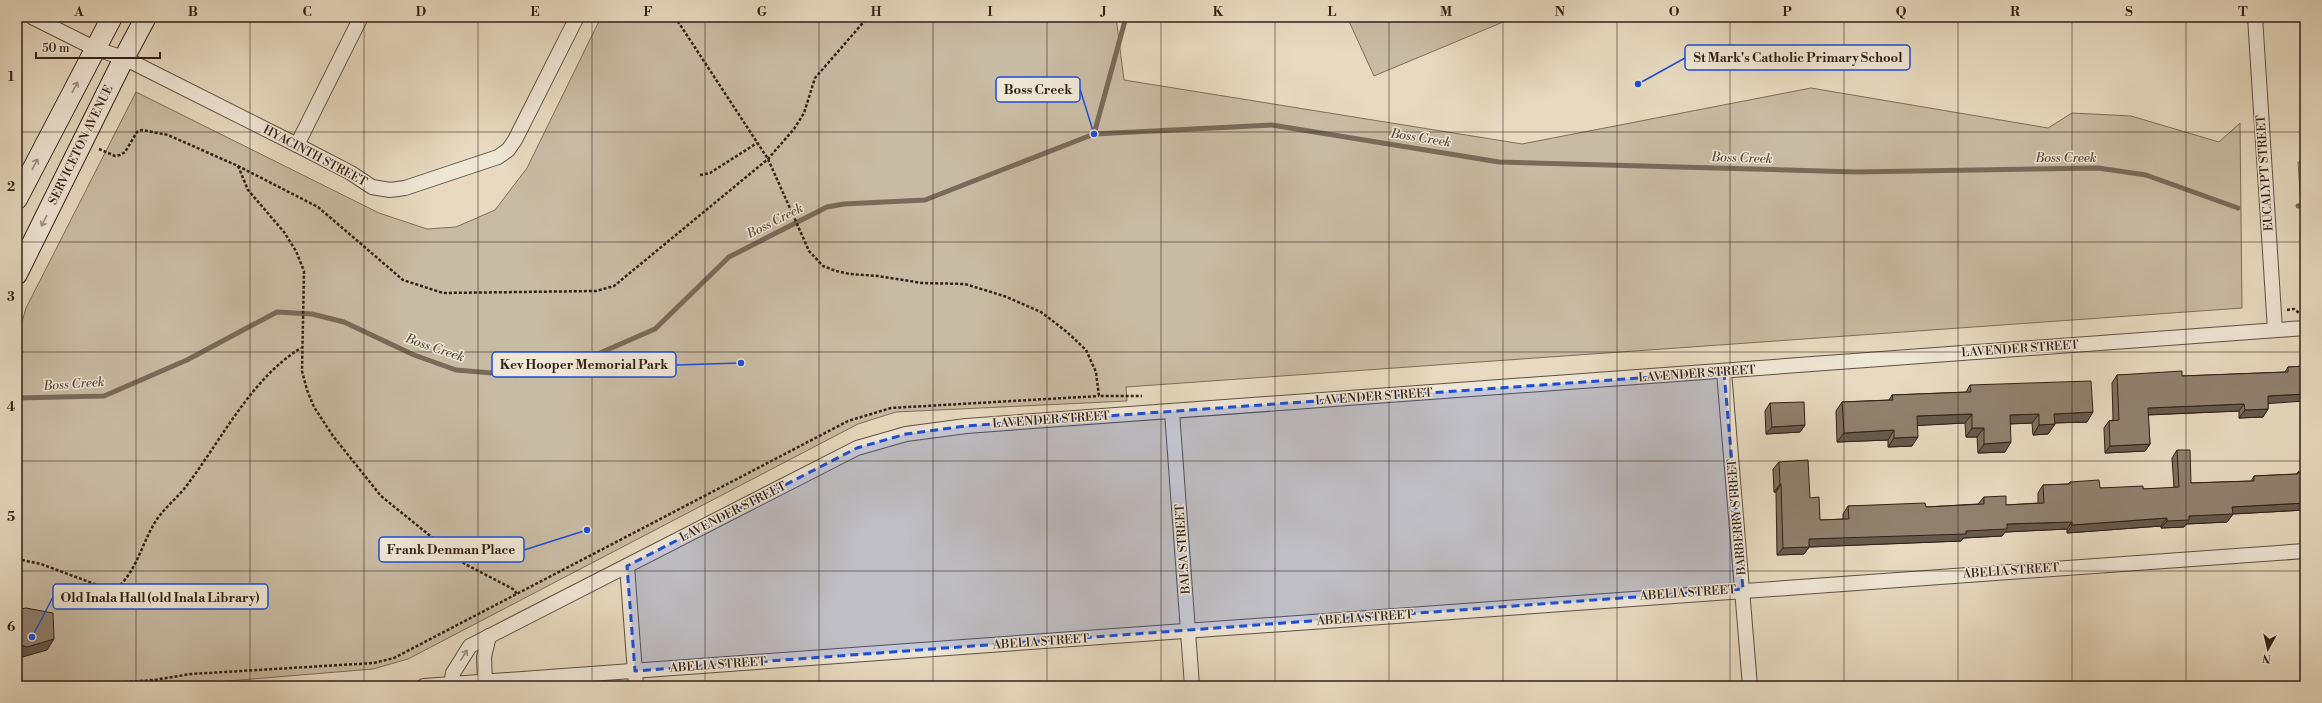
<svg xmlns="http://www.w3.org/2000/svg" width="2322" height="703" font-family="'Libre Bodoni',serif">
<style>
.park{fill:#c8bba3;stroke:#7d6e5c}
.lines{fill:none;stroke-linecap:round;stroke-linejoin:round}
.stream{stroke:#796a59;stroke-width:5}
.street-casing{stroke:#5f4f40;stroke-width:16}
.secondary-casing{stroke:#322116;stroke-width:22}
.path{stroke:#322116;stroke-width:2.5;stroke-dasharray:3 2;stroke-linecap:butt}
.street{stroke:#efe7d6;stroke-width:14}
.secondary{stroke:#efe7d6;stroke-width:20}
.wall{fill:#7c6f5f;stroke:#322116}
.shaded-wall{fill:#655a4d;stroke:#322116}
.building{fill:#90816e;stroke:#322116}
.oneway{stroke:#9a8e80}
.marked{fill:#1d4ed8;fill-opacity:0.2;stroke:#1d4ed8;stroke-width:3;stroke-dasharray:8 5;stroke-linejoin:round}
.grid{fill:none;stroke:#322116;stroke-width:1;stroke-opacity:0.55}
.labels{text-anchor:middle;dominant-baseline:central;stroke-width:3;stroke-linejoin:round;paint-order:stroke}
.street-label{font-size:12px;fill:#322116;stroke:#efe7d6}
.water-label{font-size:13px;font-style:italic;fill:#5c4c3d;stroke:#efe7d6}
.leader{fill:none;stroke:#1d4ed8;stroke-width:1.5}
.callout-dot{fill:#1d4ed8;stroke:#efe7d6;stroke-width:1.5}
.callout{fill:#efe7d6;stroke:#1d4ed8;stroke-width:1.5}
.callout-label{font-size:13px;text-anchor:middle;font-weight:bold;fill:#322116}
.neatline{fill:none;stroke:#322116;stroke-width:1.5}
.grid-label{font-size:13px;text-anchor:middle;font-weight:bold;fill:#322116}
</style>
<rect width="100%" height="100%" fill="#e7dac0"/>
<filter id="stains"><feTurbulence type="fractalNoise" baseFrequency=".005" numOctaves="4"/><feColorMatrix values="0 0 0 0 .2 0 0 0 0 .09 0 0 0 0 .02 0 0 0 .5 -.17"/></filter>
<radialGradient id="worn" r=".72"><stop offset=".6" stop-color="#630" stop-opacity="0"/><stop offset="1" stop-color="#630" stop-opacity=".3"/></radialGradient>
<g class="park">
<path d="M601 17H1116L1124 80 1522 144 1811 88 2048 128 2072 113 2131 116 2219 142 2240 123 2242 308 1126 387 1127 401 896 412 858 424 408 659 373 669 168 686H17V339L26 308 136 92 379 213 427 229 456 227 495 210 527 168Z"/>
<path d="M1347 17H1515L1374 76Z"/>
<path d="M2305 161V262L2298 162Z"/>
</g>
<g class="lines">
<g class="stream">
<path d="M1094 134 1126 17"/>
<path d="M2298 206 2305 205"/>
<path d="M17 398 104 396 187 360 277 312 312 314 344 322 414 355 456 370 516 375 561 370 655 329 729 257 827 207 844 204 925 200 1094 134 1272 125 1499 162 1856 172 2098 168 2146 175 2238 208"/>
</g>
<defs>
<g id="street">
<path d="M32 17 96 49 124 58 297 145 351 173 372 187 390 190 405 188 498 157 508 150 515 140 577 17"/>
<path d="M2255 17 2275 330"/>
<path d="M297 145 361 17"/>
<path d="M1724 372 1750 686"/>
<path d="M1172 412 1192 686"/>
<path d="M627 566 636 686"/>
<path d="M485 682 484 657 489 636"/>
<path d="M451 684 453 673 470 646 857 448 906 434 966 426 2305 328"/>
<path d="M424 686C1051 641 1678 594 2305 551"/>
</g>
<g id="secondary">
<path d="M17 199 112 17"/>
<path d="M17 274 124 58 146 17"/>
</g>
</defs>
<use href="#street" class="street-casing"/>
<use href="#secondary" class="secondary-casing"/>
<g class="path">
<path d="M675 17 768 159 809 251 823 266 836 271 850 274 878 276 922 283 965 284 1004 296 1041 312 1067 332 1086 350 1096 372 1099 396H1142"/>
<path d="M99 149 115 156 120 155 125 152 137 132 142 130 168 135 238 166 318 207 403 280 443 293 596 291 614 286 768 159 794 129 804 113 815 78 868 17"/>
<path d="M238 166 248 190 284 232 296 251 304 271 302 371 307 390 314 407 333 436 381 496 465 564 513 589 518 595"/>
<path d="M700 175 710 173 757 143"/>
<path d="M2287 310 2294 309 2299 313"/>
<path d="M17 559 41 564 108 589H116C136 572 141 546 154 524 161 511 174 501 184 489 220 443 250 379 301 348"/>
<path d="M17 685 31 686"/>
<path d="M70 686 154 680 191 674 374 663 394 658 848 421 891 408 1099 396"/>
</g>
<use href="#street" class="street"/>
<use href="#secondary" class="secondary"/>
</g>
<g class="wall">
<path d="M2305 366 2268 404V409L2263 417 2239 418V411L2148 415 2150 444 2145 451 2105 453 2104 428 2109 421 2113 420 2112 383 2117 375 2182 376 2285 372 2288 367Z"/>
<path d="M1970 385 2087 422 2055 423V424L2048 434 2033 435 2032 423 2010 424 2005 452 1978 453 1977 437H1966L1965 423 1918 425 1912 446 1888 447V440L1837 442 1836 411 1842 402 1889 400 1892 395 1966 392Z"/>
<path d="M1770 403 1805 425 1800 432 1766 434 1765 411Z"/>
<path d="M2177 450 2191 483 2251 481 2254 476 2297 474 2298 472H2305V510L2233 514 2227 522 2186 524 2184 527 2161 528V526L2067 533V529L2005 532 2002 536 1963 538 1961 541 1809 547 1804 554 1777 555 1776 492H1774L1773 469 1779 462 1810 498 1820 520 1843 519V514L1848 506 1926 507 1978 504 1984 497 2006 505 2038 503V493L2043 485 2068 484 2070 482 2100 488 2143 489 2174 488 2172 458Z"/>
</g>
<g class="shaded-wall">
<path d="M2305 394V401L2262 404 2268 396Z"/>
<path d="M2244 404 2239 411 2143 415 2148 408Z"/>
<path d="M2268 409 2263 417 2239 418 2245 410Z"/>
<path d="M2093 412 2087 422 2048 423 2054 414Z"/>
<path d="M1972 414 1965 423 1911 426 1917 416Z"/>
<path d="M2039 414 2032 423 2004 424 2010 415Z"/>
<path d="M2055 424 2048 434 2033 435 2039 425Z"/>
<path d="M1805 425 1800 432 1766 434 1772 427Z"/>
<path d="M1972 428H1984L1977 437H1966Z"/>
<path d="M1894 430 1888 440 1837 442 1844 433Z"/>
<path d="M1918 437 1912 446 1888 447 1894 438Z"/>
<path d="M2011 442 2005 452 1978 453 1984 444Z"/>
<path d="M2150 444 2145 451 2105 453 2110 446Z"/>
<path d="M1780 484H1781L1776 492H1774Z"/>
<path d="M2305 503V510L2233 514 2227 522 2186 524 2184 527 2161 528 2167 521 2232 507Z"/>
<path d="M2167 518 2161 526 2067 533 2072 525Z"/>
<path d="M2072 522 2067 529 2005 532 2002 536 1963 538 1961 541 1809 547 1804 554 1777 555 1783 548 1809 539 1966 531 2007 524Z"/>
<path d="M54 639 47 650 19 658H17V644Z"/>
</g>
<g class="building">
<path d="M2305 366V394L2268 396V409L2245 410 2244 404 2148 408 2150 444 2110 446 2109 421 2119 420 2117 375 2182 371V376L2288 372V367Z"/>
<path d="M2091 381 2093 412 2054 414 2055 424 2039 425V414L2010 415 2011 442 1984 444V428H1972V414L1917 416 1918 437 1894 438V430L1844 433 1842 402 1893 400 1892 395 1971 392 1970 385Z"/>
<path d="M1804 402 1805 425 1772 427 1770 403Z"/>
<path d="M2177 450H2190L2191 483 2254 481V476L2298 474V472H2305V503L2232 507 2233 514 2189 516V520L2167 521V518L2072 525V522L2007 524V529L1966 531V534L1809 539V547L1783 548 1781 484H1780L1779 462 1808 460 1810 498 1819 497 1820 520 1849 519 1848 506 1925 503 1926 507 1984 504V497L2006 496V505L2044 503 2043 485 2070 484V482L2099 480 2100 488 2143 486V489L2179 487Z"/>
<path d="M26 608 53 613 54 639 27 647 17 644V610Z"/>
</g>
<defs><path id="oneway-shaft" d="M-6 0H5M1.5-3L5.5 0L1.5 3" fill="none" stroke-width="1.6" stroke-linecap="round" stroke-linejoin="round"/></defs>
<g class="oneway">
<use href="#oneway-shaft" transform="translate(75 87) rotate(-62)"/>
<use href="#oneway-shaft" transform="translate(35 164) rotate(-63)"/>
<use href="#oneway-shaft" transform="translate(44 221) rotate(117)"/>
<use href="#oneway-shaft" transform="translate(464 655) rotate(-58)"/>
</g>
<path class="marked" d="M1724 372 1743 589 635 671 627 566 857 448 906 434 966 426Z"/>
<path class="grid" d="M136 17V686M250 17V686M364 17V686M478 17V686M592 17V686M705 17V686M819 17V686M933 17V686M1047 17V686M1161 17V686M1275 17V686M1389 17V686M1503 17V686M1617 17V686M1730 17V686M1844 17V686M1958 17V686M2072 17V686M2186 17V686M17 132H2305M17 242H2305M17 352H2305M17 461H2305M17 571H2305"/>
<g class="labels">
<g class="street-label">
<text transform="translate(81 145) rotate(-64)">SERVICETON AVENUE</text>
<text transform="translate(315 156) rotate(28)">HYACINTH STREET</text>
<text transform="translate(2265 173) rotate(-94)">EUCALYPT STREET</text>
<text transform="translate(2020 349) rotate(-4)">LAVENDER STREET</text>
<text transform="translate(1697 374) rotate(-4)">LAVENDER STREET</text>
<text transform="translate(1374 397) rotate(-4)">LAVENDER STREET</text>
<text transform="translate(1051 420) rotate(-4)">LAVENDER STREET</text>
<text transform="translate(733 512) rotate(-27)">LAVENDER STREET</text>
<text transform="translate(1737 517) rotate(-95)">BARBERRY STREET</text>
<text transform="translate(1183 549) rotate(-94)">BALSA STREET</text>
<text transform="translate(2011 571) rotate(-4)">ABELIA STREET</text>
<text transform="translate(1688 593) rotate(-4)">ABELIA STREET</text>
<text transform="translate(1365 618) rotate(-4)">ABELIA STREET</text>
<text transform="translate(1041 642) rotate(-4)">ABELIA STREET</text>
<text transform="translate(718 665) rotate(-4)">ABELIA STREET</text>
</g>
<g class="water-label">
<text transform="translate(1421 138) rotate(9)">Boss Creek</text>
<text transform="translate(1742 158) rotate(2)">Boss Creek</text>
<text x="2066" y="158">Boss Creek</text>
<text transform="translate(775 221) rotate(-27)">Boss Creek</text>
<text transform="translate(435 348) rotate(19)">Boss Creek</text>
<text transform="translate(74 384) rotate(-4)">Boss Creek</text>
</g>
</g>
<path class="leader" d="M1638 84L1685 58M1094 134L1080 89M741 363L676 365M587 530L524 550M32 637L53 597"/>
<g class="callout-dot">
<circle cx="1638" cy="84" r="4"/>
<circle cx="1094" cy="134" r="4"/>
<circle cx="741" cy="363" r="4"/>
<circle cx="587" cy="530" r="4"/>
<circle cx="32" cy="637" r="4"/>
</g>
<g class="callout">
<rect x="1685" y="45" width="225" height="25" rx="4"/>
<rect x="996" y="77" width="84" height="25" rx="4"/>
<rect x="492" y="352" width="184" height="25" rx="4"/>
<rect x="379" y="537" width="145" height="25" rx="4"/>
<rect x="53" y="584" width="215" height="25" rx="4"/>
</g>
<g class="callout-label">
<text x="1798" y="62">St Mark's Catholic Primary School</text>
<text x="1038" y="94">Boss Creek</text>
<text x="584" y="369">Kev Hooper Memorial Park</text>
<text x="451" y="554">Frank Denman Place</text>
<text x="160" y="602">Old Inala Hall (old Inala Library)</text>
</g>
<rect width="2322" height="703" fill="none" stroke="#e7dac0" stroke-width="44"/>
<g transform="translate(2268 649) rotate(188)" stroke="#efe7d6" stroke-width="3" paint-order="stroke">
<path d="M0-3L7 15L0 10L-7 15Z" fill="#322116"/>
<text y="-6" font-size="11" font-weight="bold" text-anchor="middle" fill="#322116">N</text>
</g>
<path d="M36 52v6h124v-6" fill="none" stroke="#322116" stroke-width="2"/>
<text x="42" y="52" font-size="12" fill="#322116" stroke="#efe7d6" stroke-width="3" paint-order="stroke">50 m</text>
<rect x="22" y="22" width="2278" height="659" class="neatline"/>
<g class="grid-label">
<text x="79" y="16">A</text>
<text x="193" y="16">B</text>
<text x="307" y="16">C</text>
<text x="421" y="16">D</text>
<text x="535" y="16">E</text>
<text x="648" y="16">F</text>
<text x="762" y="16">G</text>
<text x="876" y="16">H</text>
<text x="990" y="16">I</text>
<text x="1104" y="16">J</text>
<text x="1218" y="16">K</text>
<text x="1332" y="16">L</text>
<text x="1446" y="16">M</text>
<text x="1560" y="16">N</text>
<text x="1674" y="16">O</text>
<text x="1787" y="16">P</text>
<text x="1901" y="16">Q</text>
<text x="2015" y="16">R</text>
<text x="2129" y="16">S</text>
<text x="2243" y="16">T</text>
<text x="11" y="81">1</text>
<text x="11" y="191">2</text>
<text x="11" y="301">3</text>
<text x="11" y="411">4</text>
<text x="11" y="521">5</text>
<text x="11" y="631">6</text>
</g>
<rect width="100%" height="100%" filter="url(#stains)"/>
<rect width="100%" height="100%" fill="url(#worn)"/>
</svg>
